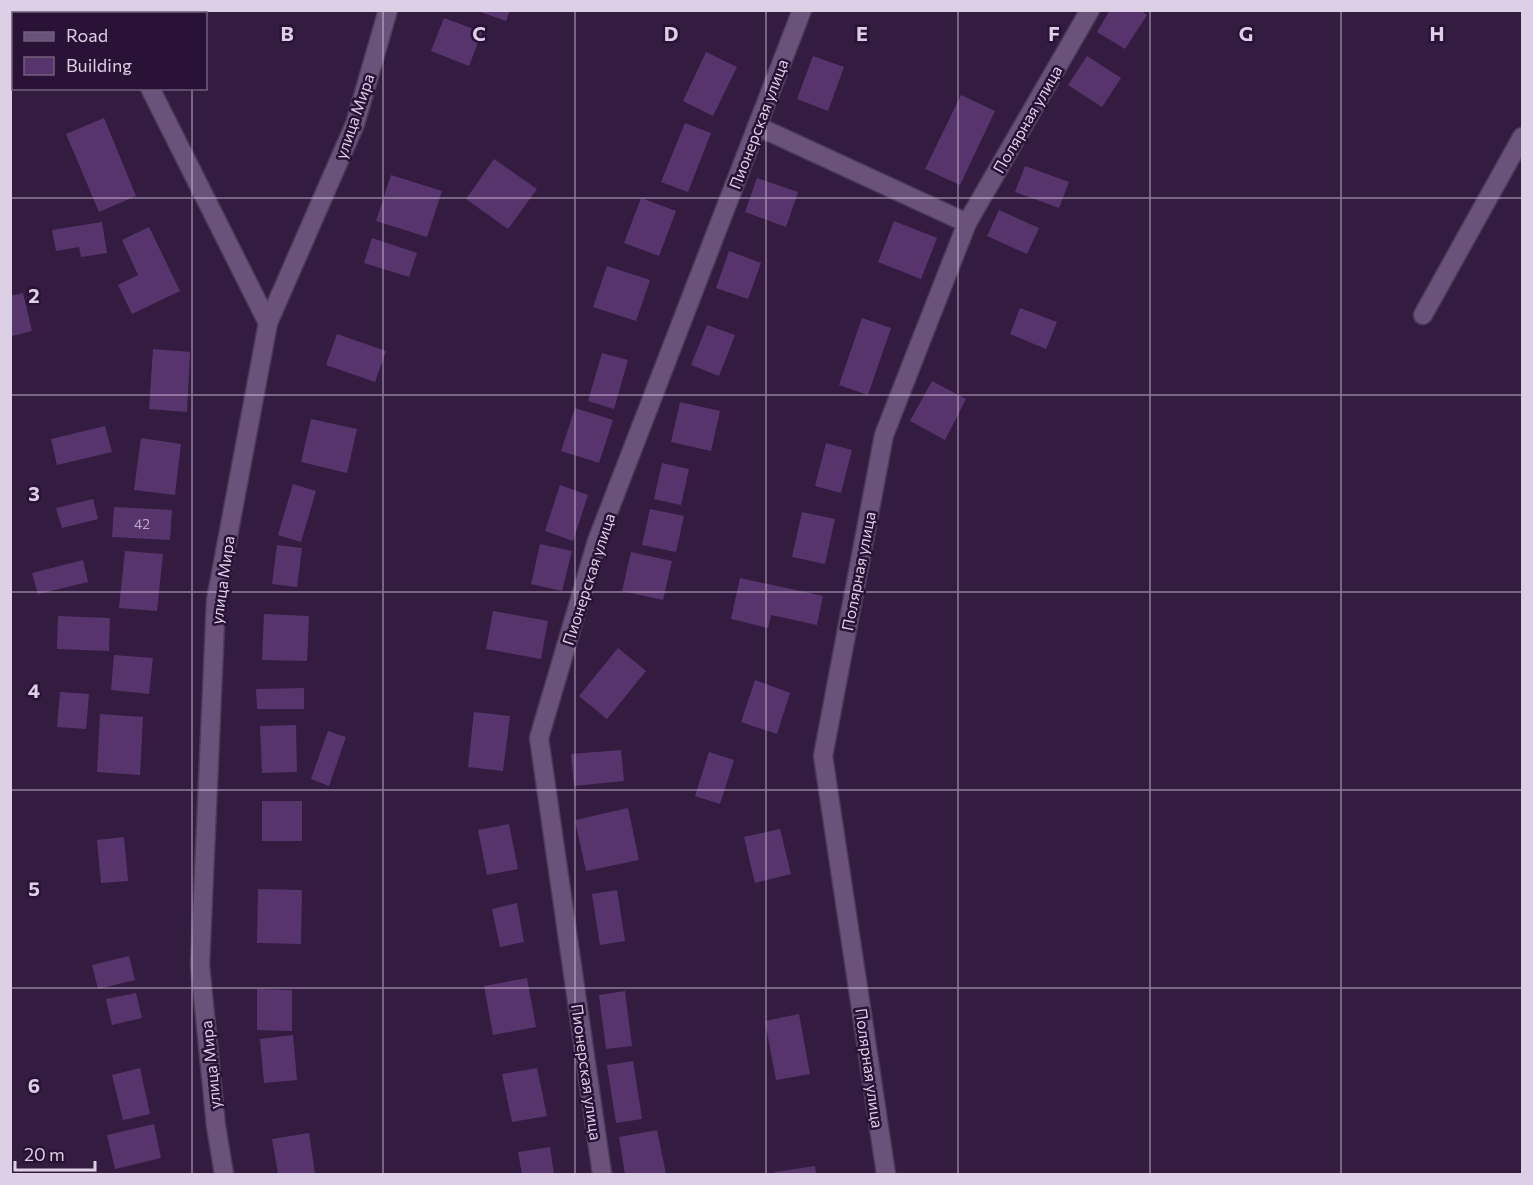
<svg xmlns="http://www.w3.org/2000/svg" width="1533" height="1185" font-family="Commissioner,sans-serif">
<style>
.building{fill:#57356c}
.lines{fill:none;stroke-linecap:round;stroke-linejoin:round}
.minor-casing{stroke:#4c3a58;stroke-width:21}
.minor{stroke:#6a527a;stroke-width:18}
.grid{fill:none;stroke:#dccfe6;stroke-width:1.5;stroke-opacity:0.55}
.labels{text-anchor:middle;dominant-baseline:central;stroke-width:5;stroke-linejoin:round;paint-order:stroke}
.number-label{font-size:14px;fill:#bba8c8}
.street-label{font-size:16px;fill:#dccfe6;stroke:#291235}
.grid-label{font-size:20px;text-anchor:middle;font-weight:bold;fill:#dccfe6;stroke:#291235;stroke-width:5;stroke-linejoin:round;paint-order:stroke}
</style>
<rect width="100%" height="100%" fill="#331c40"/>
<g class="building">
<path d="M14 10H60L53 14H15Z"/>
<path d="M475 10H510L506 21Z"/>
<path d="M1110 10H1140L1147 15 1125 49 1097 32Z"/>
<path d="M444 18 482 32 469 66 431 51Z"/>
<path d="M706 52 737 67 713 116 683 101Z"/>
<path d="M813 56 844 67 828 111 797 99Z"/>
<path d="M1087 56 1121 78 1102 107 1068 85Z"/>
<path d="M961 95 995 111 960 185 925 169Z"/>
<path d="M104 118 136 196 99 212 66 134Z"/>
<path d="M685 123 711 133 688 192 661 182Z"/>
<path d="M494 159 537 189 508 229 466 199Z"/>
<path d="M1025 166 1069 182 1059 208 1015 192Z"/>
<path d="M391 175 442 191 427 237 376 221Z"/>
<path d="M757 178 798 192 786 227 745 212Z"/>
<path d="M641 198 676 211 659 256 624 243Z"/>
<path d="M999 210 1039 228 1027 254 987 236Z"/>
<path d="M894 221 937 238 921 279 878 262Z"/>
<path d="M102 222 107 253 81 257 79 247 56 251 52 230Z"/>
<path d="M149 227 180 291 132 314 118 285 138 275 122 240Z"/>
<path d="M372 238 417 253 409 277 364 263Z"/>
<path d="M729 251 761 263 748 299 716 288Z"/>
<path d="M607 266 650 280 636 321 593 307Z"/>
<path d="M23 293 32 331 12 336 10 296Z"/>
<path d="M1020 308 1057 322 1046 349 1010 334Z"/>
<path d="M862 318 891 328 868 395 839 385Z"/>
<path d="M707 325 735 335 719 376 691 365Z"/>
<path d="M337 334 386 351 375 382 326 365Z"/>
<path d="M153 349 190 352 187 412 149 409Z"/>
<path d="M602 353 628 360 614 409 588 401Z"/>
<path d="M932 381 966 399 945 440 910 421Z"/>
<path d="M680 402 720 411 711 451 671 442Z"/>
<path d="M575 408 613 420 599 463 561 451Z"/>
<path d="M311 419 357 429 347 473 301 462Z"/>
<path d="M105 426 112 452 57 465 51 439Z"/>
<path d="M141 438 181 444 175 495 134 490Z"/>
<path d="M826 443 852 450 841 493 815 486Z"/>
<path d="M662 463 689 469 681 505 654 499Z"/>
<path d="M293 484 316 491 301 542 278 535Z"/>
<path d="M560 485 588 495 573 541 545 531Z"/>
<path d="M93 499 98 519 62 528 56 508Z"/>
<path d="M114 507 172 510 170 540 112 537Z"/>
<path d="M650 509 684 516 676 552 642 545Z"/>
<path d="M802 512 835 519 825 564 792 557Z"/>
<path d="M540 544 572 551 562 591 531 584Z"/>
<path d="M277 545 302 548 297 587 272 584Z"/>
<path d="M125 551 163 554 157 611 119 608Z"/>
<path d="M631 552 672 561 663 600 622 591Z"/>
<path d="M83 560 88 582 38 594 32 573Z"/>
<path d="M740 578 823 596 817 625 771 615 768 628 731 619Z"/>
<path d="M493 611 548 621 541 659 486 649Z"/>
<path d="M264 614 309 616 307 661 262 660Z"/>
<path d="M58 616 110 618 109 651 57 649Z"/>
<path d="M618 648 646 671 607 719 579 696Z"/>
<path d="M114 655 153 658 149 694 111 690Z"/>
<path d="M755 680 790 693 777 734 741 722Z"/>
<path d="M304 688V709H257L256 689Z"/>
<path d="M60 692 89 694 86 729 57 727Z"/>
<path d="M474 712 510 716 503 771 468 767Z"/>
<path d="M100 714 143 717 140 775 97 772Z"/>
<path d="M296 725 297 772 262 773 260 726Z"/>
<path d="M328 731 346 737 329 786 311 779Z"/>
<path d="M621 750 624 781 574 786 571 754Z"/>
<path d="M709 752 734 760 720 804 695 796Z"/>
<rect x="262" y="801" width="40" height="40"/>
<path d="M628 808 639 860 586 871 575 820Z"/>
<path d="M509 824 518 869 487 875 478 830Z"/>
<path d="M780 829 791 874 755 883 744 837Z"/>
<path d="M124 837 128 881 101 883 97 840Z"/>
<path d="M258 889 302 890 301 944 257 943Z"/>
<path d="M617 890 625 941 600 945 592 894Z"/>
<path d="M517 903 524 942 500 947 492 909Z"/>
<path d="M129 956 135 980 98 989 92 965Z"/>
<path d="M527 978 536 1027 493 1035 484 986Z"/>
<path d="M257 989 292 990V1031L257 1030Z"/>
<path d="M625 991 632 1046 606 1049 599 995Z"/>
<path d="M136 993 142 1018 112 1025 106 999Z"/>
<path d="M799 1014 810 1074 776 1080 765 1021Z"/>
<path d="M293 1035 297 1080 264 1083 260 1039Z"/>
<path d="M633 1061 642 1119 616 1123 607 1065Z"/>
<path d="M140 1068 150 1114 123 1120 112 1075Z"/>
<path d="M537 1068 547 1116 512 1122 502 1074Z"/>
<path d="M154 1124 161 1158 115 1169 107 1135Z"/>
<path d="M657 1130 666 1174H625L619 1137Z"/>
<path d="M309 1133 315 1174H278L272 1139Z"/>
<path d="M550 1147 554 1174H522L518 1152Z"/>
<path d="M815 1166 816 1174H775V1172Z"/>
</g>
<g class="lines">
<defs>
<g id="minor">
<path d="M110 10 112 14"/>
<path d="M150 88 268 323"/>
<path d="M757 126 967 223"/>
<path d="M1423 315 1522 137"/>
<path d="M224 1174 216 1126 200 965 216 600 268 323 355 124 388 10"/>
<path d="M602 1174 539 738 597 541 802 10"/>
<path d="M886 1174 823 756 884 435 967 223 1090 10"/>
</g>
</defs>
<use href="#minor" class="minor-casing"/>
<use href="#minor" class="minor"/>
</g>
<path class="grid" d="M192 10V14M383 10V1174M575 10V1174M766 10V1174M958 10V1174M1150 10V1174M1341 10V1174M192 88V1174M10 198H1522M10 395H1522M10 592H1522M10 790H1522M10 988H1522"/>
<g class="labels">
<g class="number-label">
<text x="142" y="523">42</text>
</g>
<g class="street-label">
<text transform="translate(354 116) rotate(-71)">улица Мира</text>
<text transform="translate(1027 119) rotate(-60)">Полярная улица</text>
<text transform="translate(758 124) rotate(-69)">Пионерская улица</text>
<text transform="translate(858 571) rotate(-79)">Полярная улица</text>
<text transform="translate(588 579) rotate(-72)">Пионерская улица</text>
<text transform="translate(222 580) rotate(-82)">улица Мира</text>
<text transform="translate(210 1065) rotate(-96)">улица Мира</text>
<text transform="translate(870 1068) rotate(82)">Полярная улица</text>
<text transform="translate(587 1072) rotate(82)">Пионерская улица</text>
</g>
</g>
<g class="grid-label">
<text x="287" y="41">B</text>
<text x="479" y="41">C</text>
<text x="671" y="41">D</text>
<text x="862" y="41">E</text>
<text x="1054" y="41">F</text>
<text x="1246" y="41">G</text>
<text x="1437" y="41">H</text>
<text x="34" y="303">2</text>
<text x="34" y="501">3</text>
<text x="34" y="698">4</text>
<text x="34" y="896">5</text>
<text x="34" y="1093">6</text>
</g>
<rect width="1533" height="1185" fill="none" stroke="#dccfe6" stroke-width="24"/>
<rect x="12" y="12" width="195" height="78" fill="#291235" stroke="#715e7c" stroke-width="1.5"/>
<rect x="24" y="32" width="30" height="9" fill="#6a527a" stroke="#715e7c" stroke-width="1.5"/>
<text x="66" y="42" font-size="18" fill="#dccfe6">Road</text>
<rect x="24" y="57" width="30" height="18" fill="#57356c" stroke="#715e7c" stroke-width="1.5"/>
<text x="66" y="72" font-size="18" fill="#dccfe6">Building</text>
<path d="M15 1161v9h80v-9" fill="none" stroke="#dccfe6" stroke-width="3"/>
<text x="24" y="1161" font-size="18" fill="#dccfe6" stroke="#291235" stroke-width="4.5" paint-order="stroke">20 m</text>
</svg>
